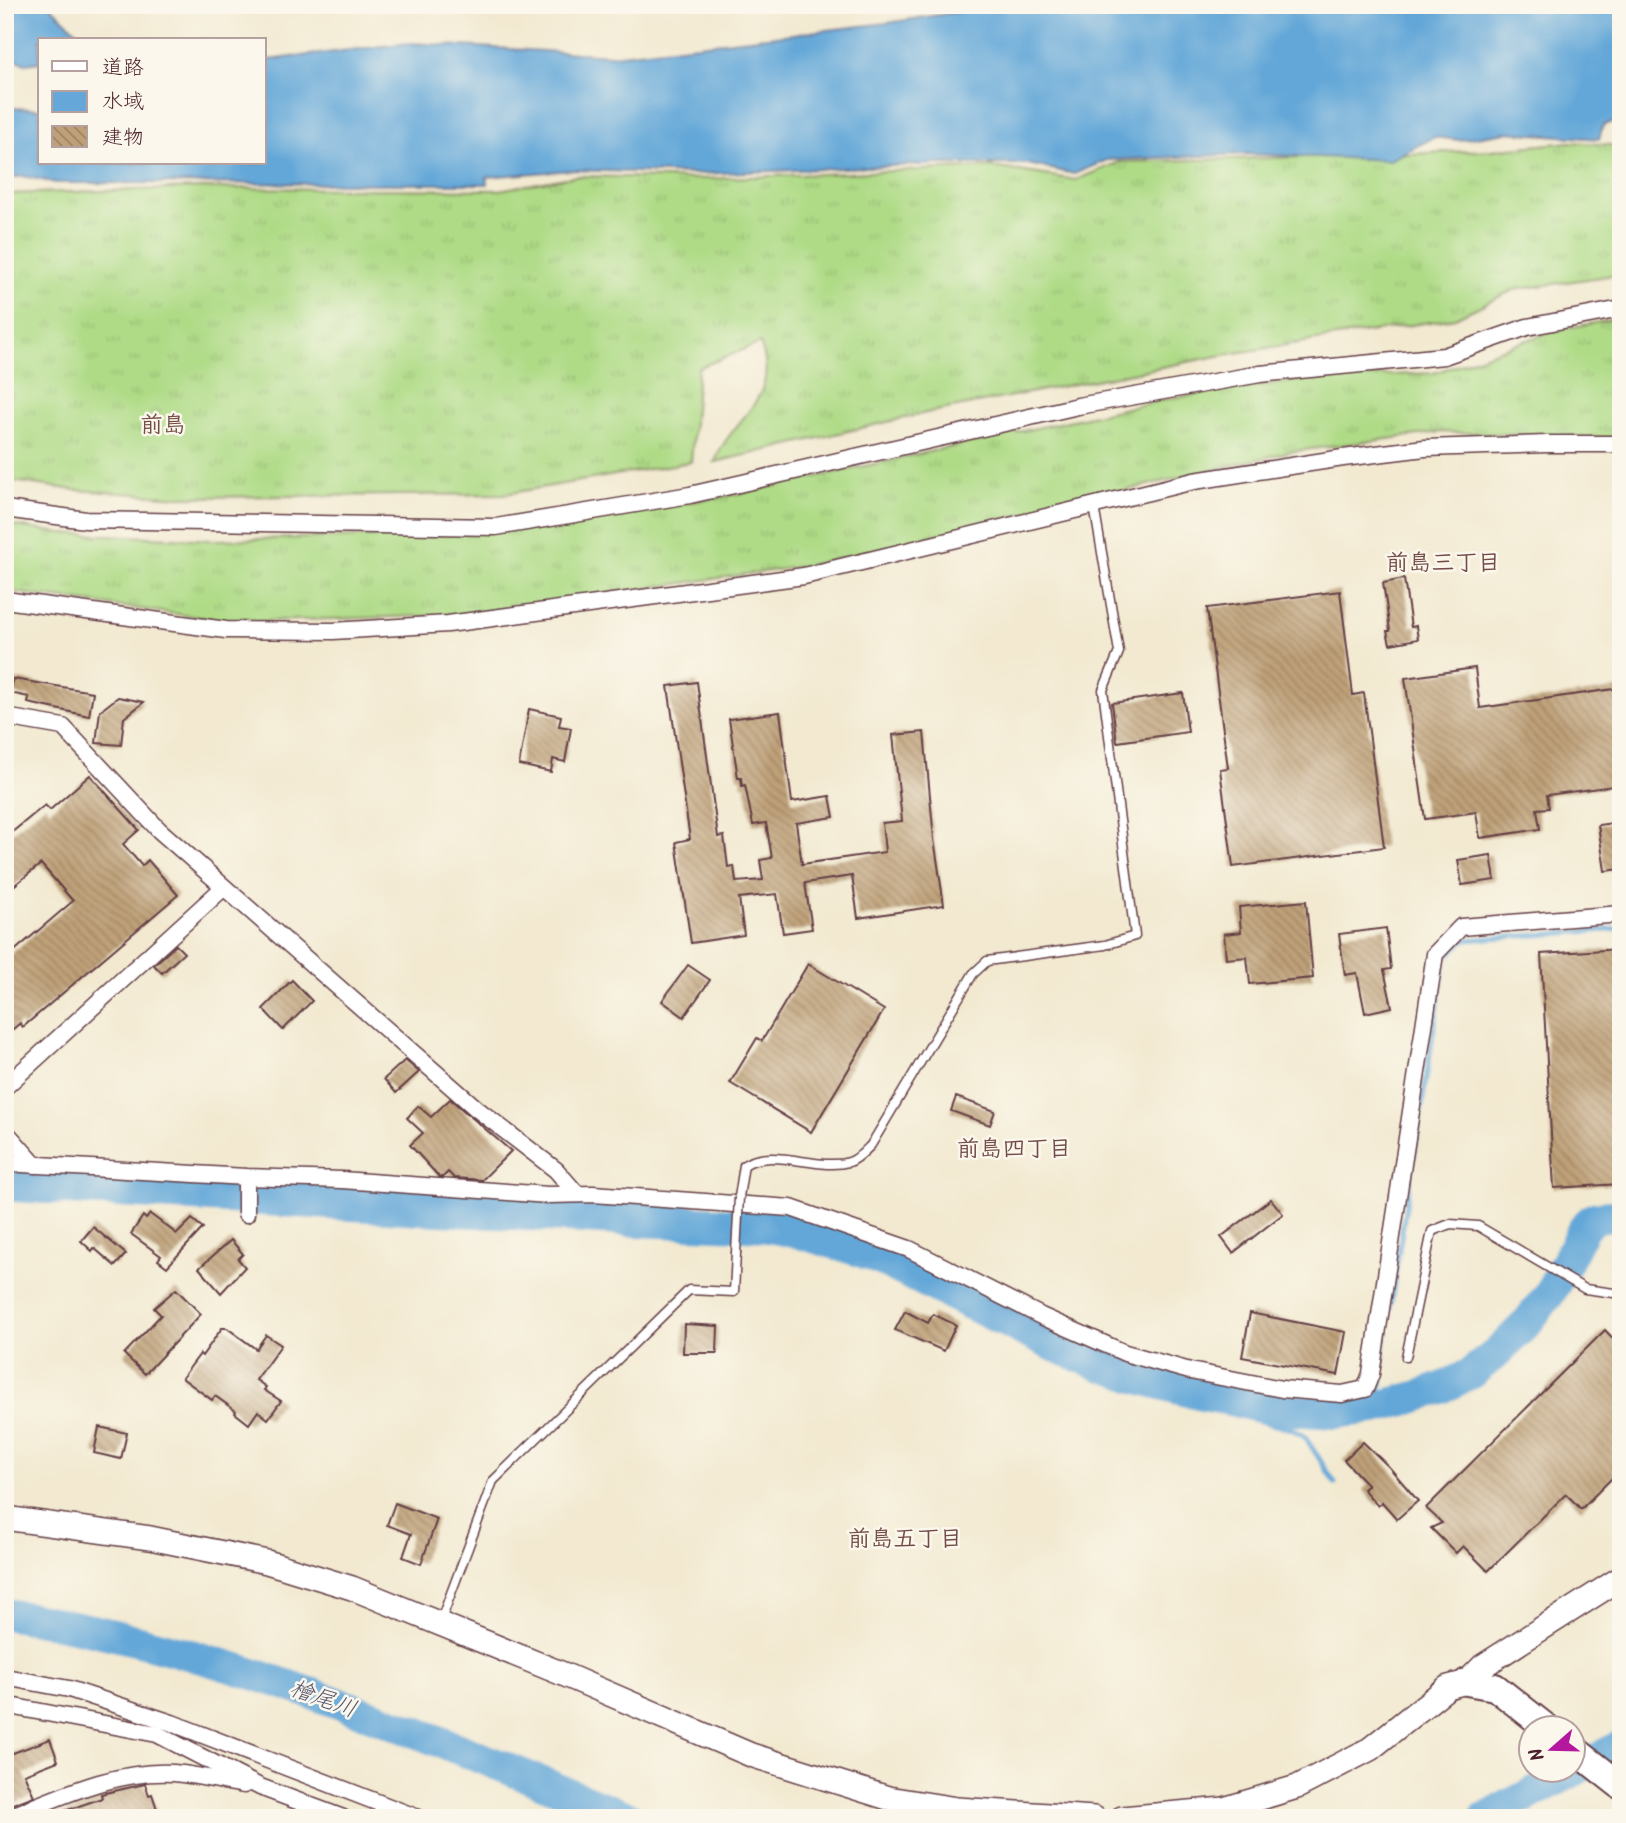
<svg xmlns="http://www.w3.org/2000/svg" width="1626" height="1823" font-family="Kalam,'Klee One',sans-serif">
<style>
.grass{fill:url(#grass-tufts);stroke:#7c7d58;stroke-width:2}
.water{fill:#64a7d8;stroke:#576382;stroke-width:2}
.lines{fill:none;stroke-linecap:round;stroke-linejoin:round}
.stream{stroke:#64a7d8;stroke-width:5}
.river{stroke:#64a7d8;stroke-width:32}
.building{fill:url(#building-back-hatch)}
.lane-casing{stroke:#633d44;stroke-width:11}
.street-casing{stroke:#633d44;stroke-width:19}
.secondary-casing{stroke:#633d44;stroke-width:26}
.primary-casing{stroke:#633d44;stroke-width:30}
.lane{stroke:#fff;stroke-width:8}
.street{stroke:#fff;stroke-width:16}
.secondary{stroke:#fff;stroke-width:23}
.primary{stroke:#fff;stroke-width:26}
.lane-bridge-casing{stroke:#633d44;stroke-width:11;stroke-linecap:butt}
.lane-bridge{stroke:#fff;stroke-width:8}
.labels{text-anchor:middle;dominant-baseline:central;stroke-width:5;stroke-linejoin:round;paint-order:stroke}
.neighbourhood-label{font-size:23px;font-weight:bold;fill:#734c46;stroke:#fbf7ec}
.water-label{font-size:23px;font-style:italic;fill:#545570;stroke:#fbf7ec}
</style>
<defs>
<pattern id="grass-tufts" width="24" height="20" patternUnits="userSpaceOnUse" patternTransform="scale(1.75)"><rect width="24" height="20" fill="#afdb86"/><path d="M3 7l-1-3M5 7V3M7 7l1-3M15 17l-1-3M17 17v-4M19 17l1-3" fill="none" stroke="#98bc74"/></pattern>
<pattern id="building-back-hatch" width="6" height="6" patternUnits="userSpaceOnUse" patternTransform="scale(1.75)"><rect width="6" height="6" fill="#bfa179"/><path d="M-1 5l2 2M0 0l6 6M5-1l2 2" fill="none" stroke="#9d8363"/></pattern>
</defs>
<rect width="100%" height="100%" fill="#fbf7ec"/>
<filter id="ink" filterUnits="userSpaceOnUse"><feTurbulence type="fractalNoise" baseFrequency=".0143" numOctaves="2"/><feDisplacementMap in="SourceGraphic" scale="14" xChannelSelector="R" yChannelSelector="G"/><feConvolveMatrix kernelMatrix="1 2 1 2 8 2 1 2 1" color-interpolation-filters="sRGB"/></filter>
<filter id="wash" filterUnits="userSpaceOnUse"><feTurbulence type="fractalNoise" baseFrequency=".00686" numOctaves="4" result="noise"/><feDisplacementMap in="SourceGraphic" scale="28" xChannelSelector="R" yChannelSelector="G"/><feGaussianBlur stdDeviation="1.57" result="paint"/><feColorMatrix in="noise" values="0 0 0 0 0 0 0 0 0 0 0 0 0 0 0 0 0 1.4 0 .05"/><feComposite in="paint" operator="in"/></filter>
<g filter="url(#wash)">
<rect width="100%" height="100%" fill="#f2e9d0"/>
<g class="grass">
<path d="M1571 142 1621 146V274L1513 290 1455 318 1223 355 926 413 715 462C732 415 783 400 760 343L698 368 691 462 505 494 182 497 75 490 5 480V194L203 188 499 190 577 176 702 179 993 167 1076 180 1119 162 1385 155 1491 150Z"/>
<path d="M1621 318V438L1441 432 1288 452 805 566 456 615 236 622 5 591V524L60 533 214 540 449 535 580 521 743 493 1172 398 1309 379 1434 373 1556 330Z"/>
</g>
<g class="water">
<path d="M5 5H49L86 40H40V62L25 64 5 54Z"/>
<path d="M1003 5H1621V120L1603 125 1599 139 1506 132 1459 140 1434 137 1390 160 1244 154 1107 160 1074 174 1028 164H939L698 174 572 170 486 177 488 184 56 183 23 176 5 179V108L40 109V163H264V61L267 60 409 43 612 55 887 23Z"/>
</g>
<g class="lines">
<g class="stream">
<path d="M5 1199 647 1235 758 1239 793 1245 863 1266 1050 1359 1096 1378 1138 1391 1292 1429 1305 1437 1335 1483"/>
<path d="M1379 1407 1384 1345 1445 958 1464 940 1621 929"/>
</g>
<g class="river">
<path d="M5 1182 559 1212 731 1224H767L801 1230 837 1241 891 1264 1050 1343 1132 1376 1202 1395 1289 1410 1336 1413 1375 1408 1416 1397 1444 1387 1470 1374 1498 1352 1526 1324 1550 1293 1584 1227 1594 1218 1621 1215"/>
<path d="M5 1614C223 1646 427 1737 630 1818"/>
<path d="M1485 1818 1621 1746"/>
</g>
</g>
<g id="blocks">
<g class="building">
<path d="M1404 579 1411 627 1416 626 1418 639 1390 644 1387 631H1390L1383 583Z"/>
<path d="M1340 591 1353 695 1364 693 1384 847 1233 867 1220 769 1228 768 1207 608Z"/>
<path d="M1475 668 1480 708 1621 688V785L1547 795 1549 808 1537 809 1540 829 1480 838 1476 812 1425 819 1405 678Z"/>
<path d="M13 679 93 692 89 716 28 703 29 697 10 693Z"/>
<path d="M697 682 718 837 724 836 728 867 734 866 736 882 763 880 760 860 772 858 766 823 753 825 745 785 742 786 741 778H738L729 719 780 712 792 802 830 796 834 817 796 823 802 864 885 852 882 823 902 821 893 735 924 732 934 839 944 905 858 918 852 876 805 883 812 929 783 933 777 894 739 898 744 935 691 943 676 842 690 839 668 686Z"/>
<path d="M1183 693 1188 732 1117 742 1112 703Z"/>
<path d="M118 697 144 702 124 718 121 745 96 743 100 711Z"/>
<path d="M529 709 561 716 559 726 571 728 565 762 553 759 551 772 519 765Z"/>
<path d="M90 775 139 830 123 844 142 866 148 860 178 895 23 1027 20 1023 5 1036V959L73 901 41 864 5 893V838L45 805 50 810Z"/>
<path d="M1621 822V869L1605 871 1598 825Z"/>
<path d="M1491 855 1495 880 1462 885 1458 860Z"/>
<path d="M1306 901 1313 978 1250 984 1247 957 1226 959 1224 934 1241 932 1239 907Z"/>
<path d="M1386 928 1391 969 1384 970 1392 1007 1365 1013 1357 973 1345 975 1339 934Z"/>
<path d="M176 945 184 953 162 973 154 965Z"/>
<path d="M1621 949V1184L1554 1188 1541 954Z"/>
<path d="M808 964 884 1010 811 1132 730 1083 757 1038 762 1041Z"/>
<path d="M688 965 710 980 684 1017 662 1001Z"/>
<path d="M292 980 312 1001 283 1030 263 1009Z"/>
<path d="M405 1060 419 1072 396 1093 384 1079Z"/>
<path d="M956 1097 995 1111 990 1125 951 1111Z"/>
<path d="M450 1099 511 1151 482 1180 454 1178 448 1172 443 1177H439L410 1145 423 1133 407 1118 418 1106 431 1117Z"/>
<path d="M1271 1199 1283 1214 1233 1253 1221 1237Z"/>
<path d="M150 1214 177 1234 192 1219 203 1228 167 1267 158 1260 161 1256 131 1234 143 1216 146 1219Z"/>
<path d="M93 1227 126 1254 115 1266 94 1248 92 1251 81 1241Z"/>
<path d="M231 1240 243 1254 238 1259 245 1267 221 1293 199 1268Z"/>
<path d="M176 1289 201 1314 145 1374 124 1354 161 1315 154 1308Z"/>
<path d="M905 1311 928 1323 933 1314 956 1325 944 1351 895 1330Z"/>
<path d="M1250 1313 1346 1332 1338 1375 1242 1357Z"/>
<path d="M684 1324 718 1326 717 1353H683Z"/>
<path d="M222 1328H227L256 1349 266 1335 281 1345 256 1380 266 1387 264 1390 281 1401 268 1419 258 1411 249 1424 235 1413 236 1411 215 1396 212 1400 182 1378 200 1354 202 1356Z"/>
<path d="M1605 1330 1621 1347V1469L1581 1509 1566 1494 1488 1571 1463 1546 1456 1553 1431 1528 1442 1523 1426 1508Z"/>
<path d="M99 1427 127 1433 121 1459 94 1453Z"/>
<path d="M1363 1442 1389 1467 1418 1501 1397 1519 1382 1502 1378 1506 1363 1489 1368 1485 1344 1460Z"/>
<path d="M395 1503 437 1519 421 1564 403 1557 411 1534 387 1525Z"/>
<path d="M50 1739 58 1761 24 1774 34 1796 5 1807V1756Z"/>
<path d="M145 1784 149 1795 152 1794 160 1818H51L50 1816 102 1798 101 1794Z"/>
</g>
</g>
</g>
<g filter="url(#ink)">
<use href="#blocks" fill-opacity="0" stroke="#633d44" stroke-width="2"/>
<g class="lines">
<defs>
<g id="lane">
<path d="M739 1197 744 1165C773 1147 817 1171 849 1162 857 1160 865 1151 871 1145L973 974 987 961 1105 945 1135 936 1103 690 1119 652 1094 506"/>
<path d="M1406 1357 1432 1231 1450 1224 1478 1226 1585 1289 1621 1294"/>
<path d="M441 1620 493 1481 689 1290 734 1292 736 1253"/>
</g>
<g id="street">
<path d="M5 509 86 520 496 527 690 495 1078 406 1260 374 1444 356 1527 327 1621 309"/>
<path d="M5 600 226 630 333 631 448 624 804 576 1194 481 1343 458 1425 448 1547 444H1621"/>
<path d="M5 717 63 727 159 830 477 1109 556 1170 576 1193"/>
<path d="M5 1087 223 888"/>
<path d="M5 1131 35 1165"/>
<path d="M5 1163 246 1177 342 1180 548 1195 593 1194 791 1208 909 1249 1041 1316 1125 1353 1190 1371 1282 1389 1342 1394 1365 1389 1371 1374 1435 954 1461 927 1621 914"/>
<path d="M246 1214V1177"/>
<path d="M5 1677 69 1689 172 1723 418 1818"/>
<path d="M5 1705 157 1734 260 1787 343 1818"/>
<path d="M7 1818C59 1797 117 1769 174 1773 197 1775 221 1781 244 1785"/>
</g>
<g id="secondary">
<path d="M5 1518 150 1538 267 1562 352 1588 563 1674 751 1755 888 1798 957 1809 1094 1818"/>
<path d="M1122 1818 1224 1809 1297 1787 1370 1749 1448 1687 1467 1682 1483 1666 1621 1578"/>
</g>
<g id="primary">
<path d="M1467 1682 1495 1687 1547 1728"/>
<path d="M1574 1749 1621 1786"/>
</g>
</defs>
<use href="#lane" class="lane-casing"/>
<use href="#street" class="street-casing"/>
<use href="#secondary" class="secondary-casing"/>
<use href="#primary" class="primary-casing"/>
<use href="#lane" class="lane"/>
<use href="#street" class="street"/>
<use href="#secondary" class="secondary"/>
<use href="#primary" class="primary"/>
<defs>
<path id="lane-bridge" d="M736 1253 739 1197"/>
</defs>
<use href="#lane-bridge" class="lane-bridge-casing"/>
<use href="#lane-bridge" class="lane-bridge"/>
</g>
</g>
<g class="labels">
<g class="neighbourhood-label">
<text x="163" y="426">前島</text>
<text x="1443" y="564">前島三丁目</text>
<text x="1014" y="1150">前島四丁目</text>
<text x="905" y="1540">前島五丁目</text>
</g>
<g class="water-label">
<text transform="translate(323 1700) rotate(20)">檜尾川</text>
</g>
</g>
<rect width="1626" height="1823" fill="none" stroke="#fbf7ec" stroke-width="28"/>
<rect x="38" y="38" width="228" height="126" fill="#fbf7ec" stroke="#b4a19f" stroke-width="2"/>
<rect x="52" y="61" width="35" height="10" fill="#ffffff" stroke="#b4a19f" stroke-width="2"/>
<text x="102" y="74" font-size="21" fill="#4a1f2b">道路</text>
<rect x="52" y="91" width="35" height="21" fill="#64a7d8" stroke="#b4a19f" stroke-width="2"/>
<text x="102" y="108" font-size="21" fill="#4a1f2b">水域</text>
<rect x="52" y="126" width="35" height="21" fill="url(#building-back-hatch)" stroke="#b4a19f" stroke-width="2"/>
<text x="102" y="144" font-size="21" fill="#4a1f2b">建物</text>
<g transform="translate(1552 1749) rotate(250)"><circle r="33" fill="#fbf7ec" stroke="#b4a19f" stroke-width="2"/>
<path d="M0-5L12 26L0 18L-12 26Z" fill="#b5179e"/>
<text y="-10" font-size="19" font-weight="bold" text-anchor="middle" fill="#4a1f2b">N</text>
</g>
</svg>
